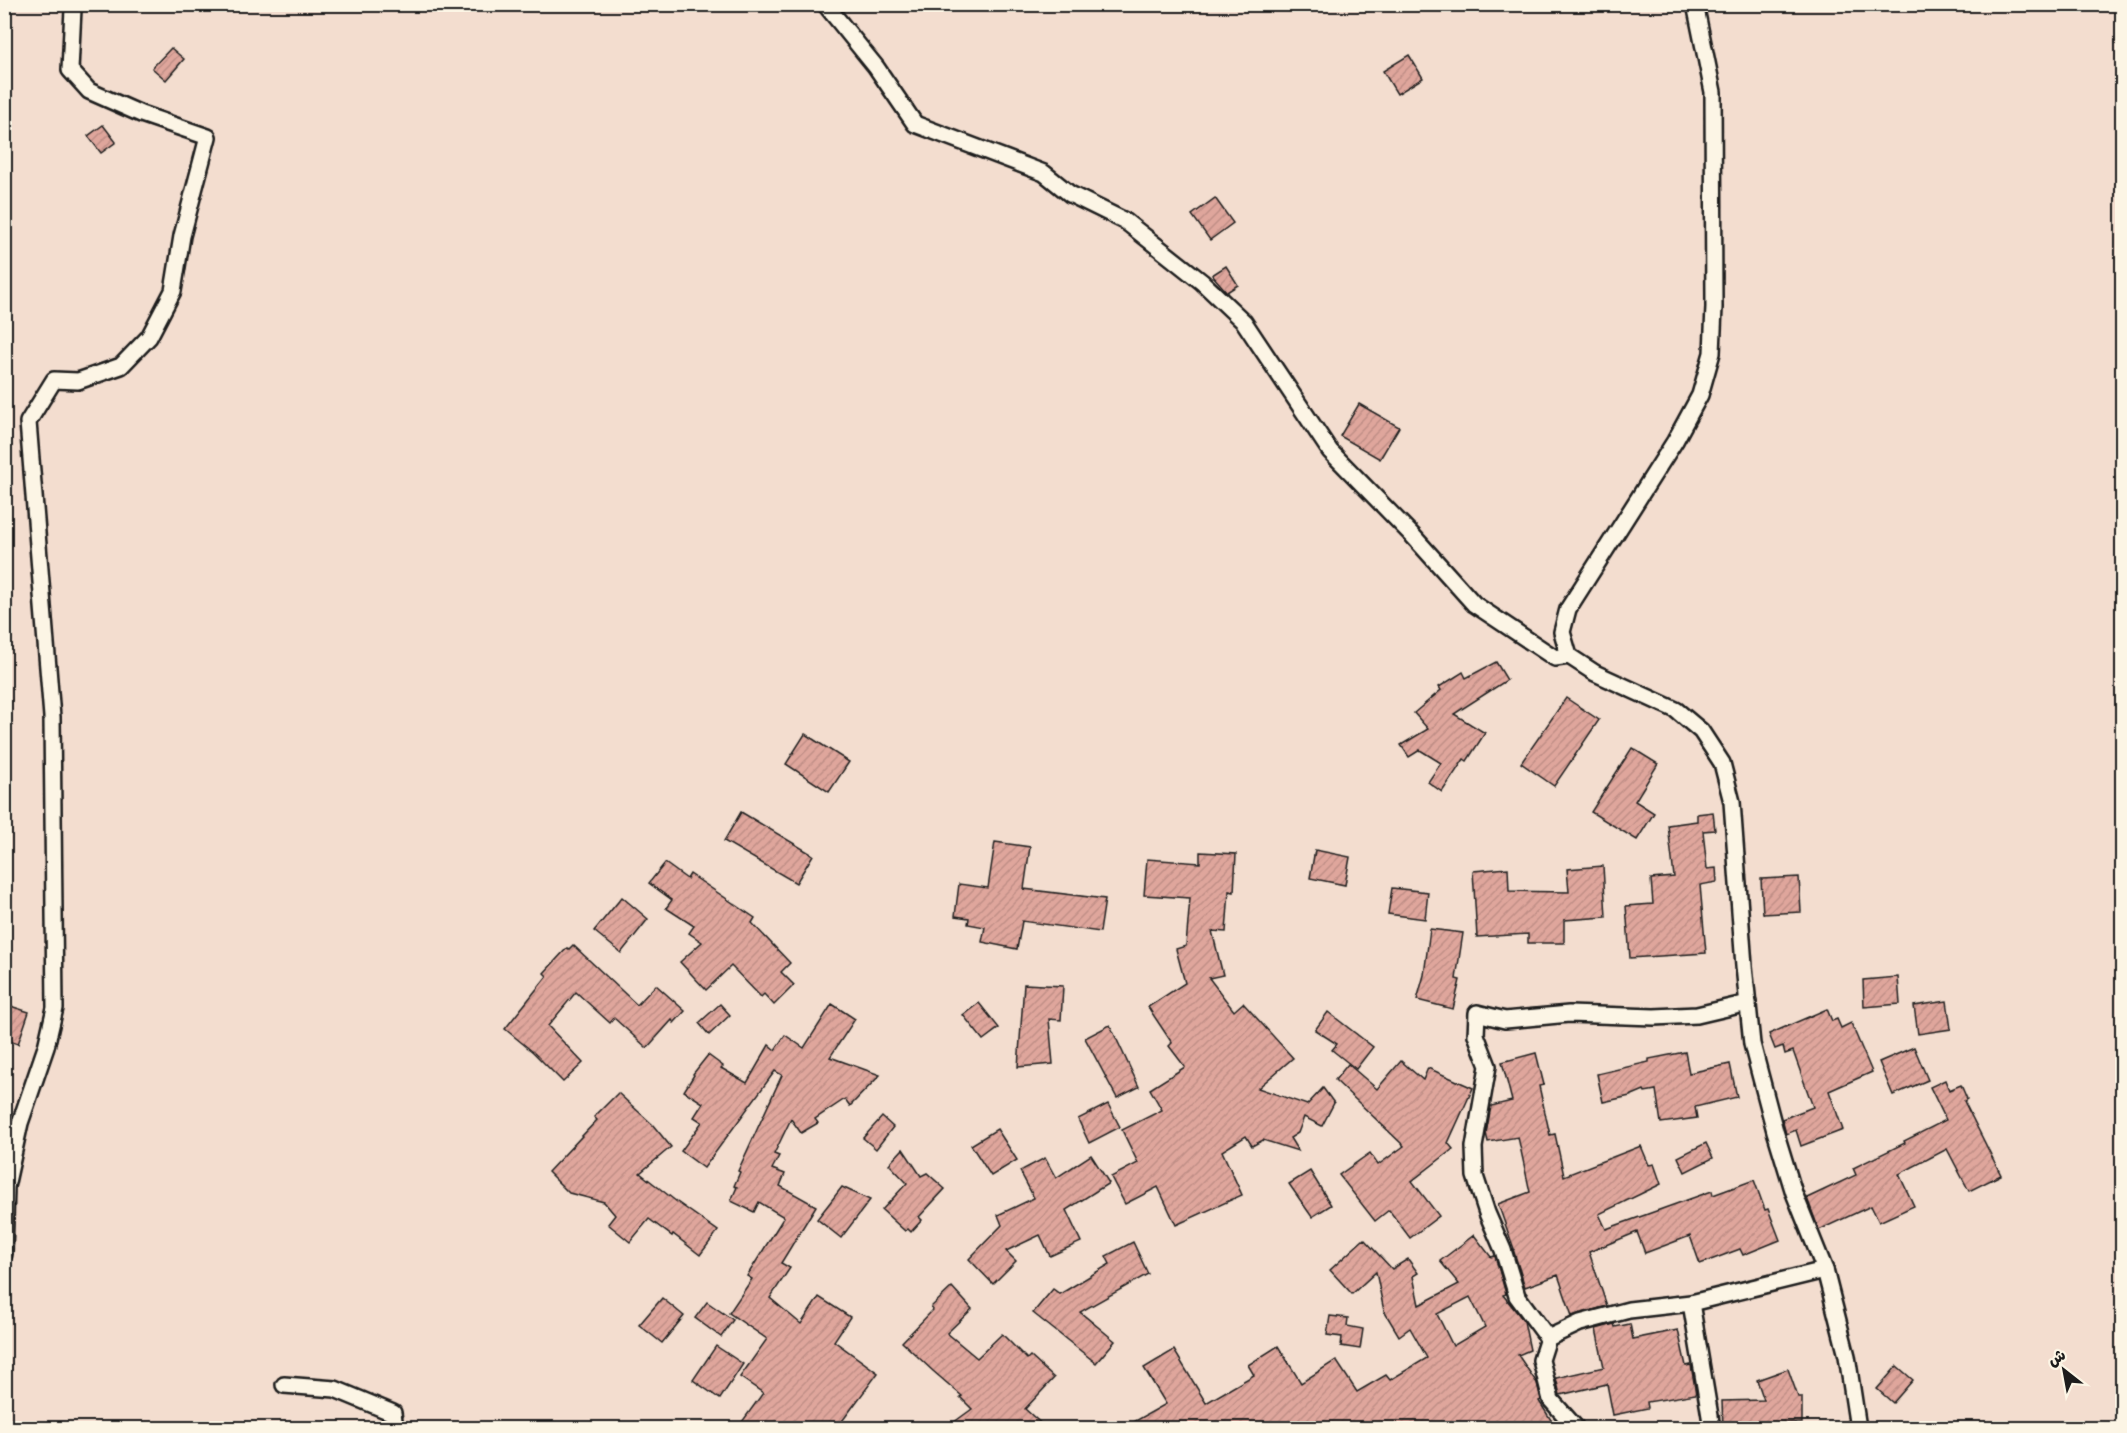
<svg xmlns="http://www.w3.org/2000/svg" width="2127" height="1433" font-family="'Gochi Hand','Playpen Sans Arabic',sans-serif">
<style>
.building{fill:url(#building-hatch);stroke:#1c1c1c;stroke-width:1.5;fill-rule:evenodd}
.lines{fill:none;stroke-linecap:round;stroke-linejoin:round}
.minor-casing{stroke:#1c1c1c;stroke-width:20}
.minor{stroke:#fcf5e5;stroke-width:15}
</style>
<defs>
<pattern id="building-hatch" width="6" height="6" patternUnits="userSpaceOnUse" patternTransform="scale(1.5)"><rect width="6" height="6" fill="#dfa69c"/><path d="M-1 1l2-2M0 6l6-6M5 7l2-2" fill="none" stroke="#bf8e86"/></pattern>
</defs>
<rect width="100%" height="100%" fill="#f3ddcf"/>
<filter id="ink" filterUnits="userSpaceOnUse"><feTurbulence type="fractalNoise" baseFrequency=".0167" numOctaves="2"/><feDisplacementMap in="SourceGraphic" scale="12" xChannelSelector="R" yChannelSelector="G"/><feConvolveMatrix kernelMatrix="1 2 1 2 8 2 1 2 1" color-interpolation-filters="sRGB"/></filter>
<g filter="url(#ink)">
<g class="building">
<path d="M171 48 184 59 166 80 152 68Z"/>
<path d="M1409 55 1423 78 1397 94 1383 71Z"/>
<path d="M103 125 116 142 101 153 88 136Z"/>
<path d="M1215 198 1233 223 1210 240 1192 215Z"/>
<path d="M1226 266 1238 285 1227 292 1212 275Z"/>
<path d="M1359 404 1399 427 1380 459 1340 436Z"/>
<path d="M1496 662 1507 680 1454 714 1485 733 1467 761 1464 759 1442 792 1428 782 1441 763 1420 750 1409 757 1401 745 1428 729 1414 713 1441 690 1439 687 1463 672 1466 678Z"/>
<path d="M1566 698 1599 720 1554 786 1521 763Z"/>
<path d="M805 734 849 762 829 792 786 764Z"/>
<path d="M1632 748 1658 764 1635 801 1654 813 1637 840 1591 812Z"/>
<path d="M741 812 813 855 796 883 724 841Z"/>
<path d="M1713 812 1715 830 1703 831 1707 869 1716 868 1717 882 1700 885 1706 953 1630 958 1626 906 1653 904 1651 879 1674 877 1668 825 1697 821V814Z"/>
<path d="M995 842 1030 847 1024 889 1105 899 1100 932 1022 921 1017 949 982 942 985 927 968 924 969 918 955 916 959 884 988 888Z"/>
<path d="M1315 850 1350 857 1345 885 1310 878Z"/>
<path d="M1200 852 1236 854 1234 892 1229 891 1226 932 1212 931 1223 975 1209 978 1234 1011 1243 1003 1293 1058 1258 1088 1307 1105 1323 1088 1334 1103 1322 1126 1304 1117 1298 1133 1290 1138 1298 1151 1263 1140 1252 1146 1246 1136 1222 1151 1242 1195 1176 1225 1158 1187 1125 1204 1111 1177 1138 1163 1122 1130 1162 1110 1150 1089 1185 1067 1169 1046 1172 1043 1148 1007 1185 983 1176 949 1186 946 1190 898 1144 895 1147 859 1200 863Z"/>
<path d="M665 863 687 879 690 874 755 918 752 923 790 963 781 972 794 985 774 1005 764 994 761 997 731 966 706 990 680 962 702 942 689 933 694 926 666 908 672 900 649 883Z"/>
<path d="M1603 866 1606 917 1564 920V943H1528V934L1477 937 1473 871 1508 868 1509 891 1569 892 1567 869Z"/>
<path d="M1799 877 1801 912 1763 914 1761 879Z"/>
<path d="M1392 888 1428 892 1425 919 1388 914Z"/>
<path d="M622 897 648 919 621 953 594 931Z"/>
<path d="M1430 929 1463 933 1456 979 1460 980 1453 1009 1417 1000 1424 975Z"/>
<path d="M573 945 637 1005 656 985 685 1011 674 1023 672 1020 647 1048 614 1018 610 1023 576 992 548 1026 583 1063 563 1082 533 1052 505 1029 547 976 544 973 567 948 569 949Z"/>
<path d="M1898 977 1900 1004 1864 1007 1863 980Z"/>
<path d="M1024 984 1063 986 1061 1020 1049 1019 1053 1064 1018 1067Z"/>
<path d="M1947 1001 1951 1029 1918 1034 1914 1006Z"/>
<path d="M979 1003 999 1028 983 1040 963 1015Z"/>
<path d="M4 1004 29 1012 18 1044 4 1039Z"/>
<path d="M720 1004 730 1015 709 1035 699 1023Z"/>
<path d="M832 1004 855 1019 830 1057 880 1075 850 1106 845 1099 815 1119 818 1123 801 1133 791 1119 774 1154 779 1156 772 1169 785 1174 780 1186 816 1206 781 1263 790 1268 770 1298 801 1324 819 1297 850 1317 834 1341 878 1373 837 1428H751L742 1422 763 1393 740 1377 767 1339 729 1313 752 1279 747 1276 784 1217 759 1202 754 1212 731 1201 737 1187 734 1186 740 1172 738 1171 782 1075 775 1071 704 1168 681 1151 702 1122 694 1117 703 1103 684 1091 694 1075 693 1074 708 1055 723 1066 721 1068 747 1083 769 1045 775 1050 785 1035 804 1048Z"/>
<path d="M1827 1009 1832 1021 1837 1019 1841 1028 1851 1023 1872 1072 1829 1091 1843 1130 1801 1146 1796 1130 1786 1134 1782 1119 1813 1107 1793 1051 1785 1054 1783 1046 1775 1049 1769 1034Z"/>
<path d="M1328 1012 1373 1047 1356 1069 1332 1050 1337 1044 1315 1030Z"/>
<path d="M1110 1025 1139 1087 1117 1098 1085 1038Z"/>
<path d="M1914 1047 1928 1080 1893 1095 1879 1062Z"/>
<path d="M1685 1052 1689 1073 1730 1064 1737 1097 1695 1107 1697 1118 1661 1123 1656 1090 1645 1092 1644 1090 1630 1096 1603 1102 1597 1074 1649 1062V1059Z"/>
<path d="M1536 1053 1544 1085 1539 1086 1550 1135 1555 1134 1564 1176 1641 1146 1649 1165 1654 1164 1661 1184 1599 1214 1606 1229 1712 1191 1713 1195 1754 1180 1765 1210 1768 1209 1780 1240 1743 1255 1740 1249 1700 1264 1690 1236 1645 1253 1637 1232 1589 1252 1607 1306 1572 1316 1558 1275 1525 1287 1513 1249H1514L1498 1204 1530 1192 1518 1137 1488 1142 1486 1133 1491 1106 1512 1101 1502 1062Z"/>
<path d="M1401 1061 1423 1080 1428 1068 1473 1088 1448 1143 1453 1149 1412 1181 1439 1216 1410 1238 1389 1210 1375 1221 1339 1175 1370 1153 1378 1165 1404 1146 1335 1080 1348 1064 1377 1089Z"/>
<path d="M1945 1080 1949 1090 1961 1085 1967 1099 1964 1101 2001 1175 1969 1191 1947 1149 1899 1174 1914 1206 1879 1222 1871 1206 1819 1230 1807 1198 1856 1175 1853 1168 1905 1143 1904 1141 1946 1120 1930 1087Z"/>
<path d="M618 1093 652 1124 671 1147 640 1173 677 1202 718 1231 700 1255 673 1234 672 1236 649 1219 630 1242 608 1224 615 1215 604 1202 569 1193 548 1172 597 1120 594 1117Z"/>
<path d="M1108 1104 1120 1127 1089 1143 1078 1119Z"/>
<path d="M882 1117 893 1127 876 1149 863 1138Z"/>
<path d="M997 1129 1017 1160 991 1176 971 1145Z"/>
<path d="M1706 1143 1713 1158 1685 1172 1678 1157Z"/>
<path d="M903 1149 921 1176 927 1173 945 1189 919 1217 922 1220 911 1232 908 1229 905 1231 882 1210 907 1183 889 1164Z"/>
<path d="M1091 1155 1109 1183 1066 1210 1081 1242 1050 1256 1040 1235 1006 1251 1016 1261 993 1284 969 1259 1002 1225 998 1215 1034 1198 1020 1171 1045 1158 1056 1178Z"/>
<path d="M1310 1171 1331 1205 1312 1217 1289 1184Z"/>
<path d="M842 1187 870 1200 841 1238 817 1219Z"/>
<path d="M1474 1235 1491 1257 1495 1256 1506 1294 1503 1295 1524 1321 1530 1350 1518 1355 1537 1383 1541 1400 1539 1401 1556 1428H1123L1166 1404 1144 1368 1174 1350 1206 1403 1254 1375 1248 1365 1278 1346 1301 1383 1336 1360 1357 1392 1386 1375 1390 1380 1427 1358 1410 1328 1399 1336 1384 1311 1376 1272 1352 1294 1330 1270 1364 1239 1392 1269 1408 1259 1418 1273 1413 1276 1419 1305 1459 1284 1440 1261ZM1470 1297 1485 1327 1453 1346 1437 1314Z"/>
<path d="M1133 1242 1148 1274 1080 1312 1115 1341 1096 1363 1033 1313 1053 1289 1060 1294 1110 1264 1106 1256Z"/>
<path d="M952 1287 972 1309 947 1333 977 1358 1002 1334 1027 1359 1030 1356 1054 1378 1025 1409 1046 1428H946L972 1409 960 1397 962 1396 933 1371 902 1342 933 1310 931 1307Z"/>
<path d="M662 1298 684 1316 662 1343 639 1325Z"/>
<path d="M707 1302 733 1320 721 1337 695 1318Z"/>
<path d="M1330 1316 1348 1318 1347 1326 1363 1329 1360 1349 1341 1346 1342 1337 1327 1335Z"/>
<path d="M1614 1324 1615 1327 1630 1324 1633 1339 1678 1330 1686 1366 1691 1365 1696 1394 1647 1402 1648 1408 1613 1415 1607 1384 1560 1395 1556 1378 1604 1367 1596 1329Z"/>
<path d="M716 1346 743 1364 720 1399 693 1380Z"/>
<path d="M1897 1366 1913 1380 1893 1403 1877 1389Z"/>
<path d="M1788 1369 1798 1397H1802V1423H1759V1428H1723L1722 1401 1764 1400 1757 1380Z"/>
</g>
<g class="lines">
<defs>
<g id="minor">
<path d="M825 4 876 67 915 124 1044 173 1070 194 1125 221 1202 282 1244 322 1330 451 1413 536 1474 604 1555 658 1569 656"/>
<path d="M1695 4 1713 92 1714 307 1712 353 1700 395 1675 441 1568 609 1562 632 1569 656 1595 673 1676 710 1701 731 1722 763 1732 802 1744 966 1752 1044 1775 1131 1794 1193 1825 1270 1847 1356 1858 1428"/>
<path d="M4 1254 6 1187 20 1123 46 1047 55 1008 52 717 28 422 54 380 78 381 121 366 149 337 173 291 182 236 208 137 141 114 89 91 70 70 73 9 76 4"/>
<path d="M1691 1303 1712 1428"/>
<path d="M1548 1338 1517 1296 1503 1250 1487 1213 1475 1176 1474 1147 1488 1066 1476 1035 1477 1013 1505 1020 1569 1014 1654 1017 1697 1015 1748 1003"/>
<path d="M284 1385 335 1389 393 1413 395 1428"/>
<path d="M1576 1428 1551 1400 1541 1360 1548 1338 1580 1323 1629 1310 1691 1303 1825 1270"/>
</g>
</defs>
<use href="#minor" class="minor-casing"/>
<use href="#minor" class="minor"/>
</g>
</g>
<rect width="2127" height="1433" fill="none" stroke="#fcf5e5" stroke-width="24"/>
<rect x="12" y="12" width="2103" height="1409" fill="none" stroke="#1c1c1c" stroke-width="2" filter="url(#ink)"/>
<g transform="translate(2064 1370) rotate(329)" stroke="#fcf5e5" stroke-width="4.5" paint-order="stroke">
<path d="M0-4.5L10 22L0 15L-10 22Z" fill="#1c1c1c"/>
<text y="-9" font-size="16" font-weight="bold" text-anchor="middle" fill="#1c1c1c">ش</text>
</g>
</svg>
